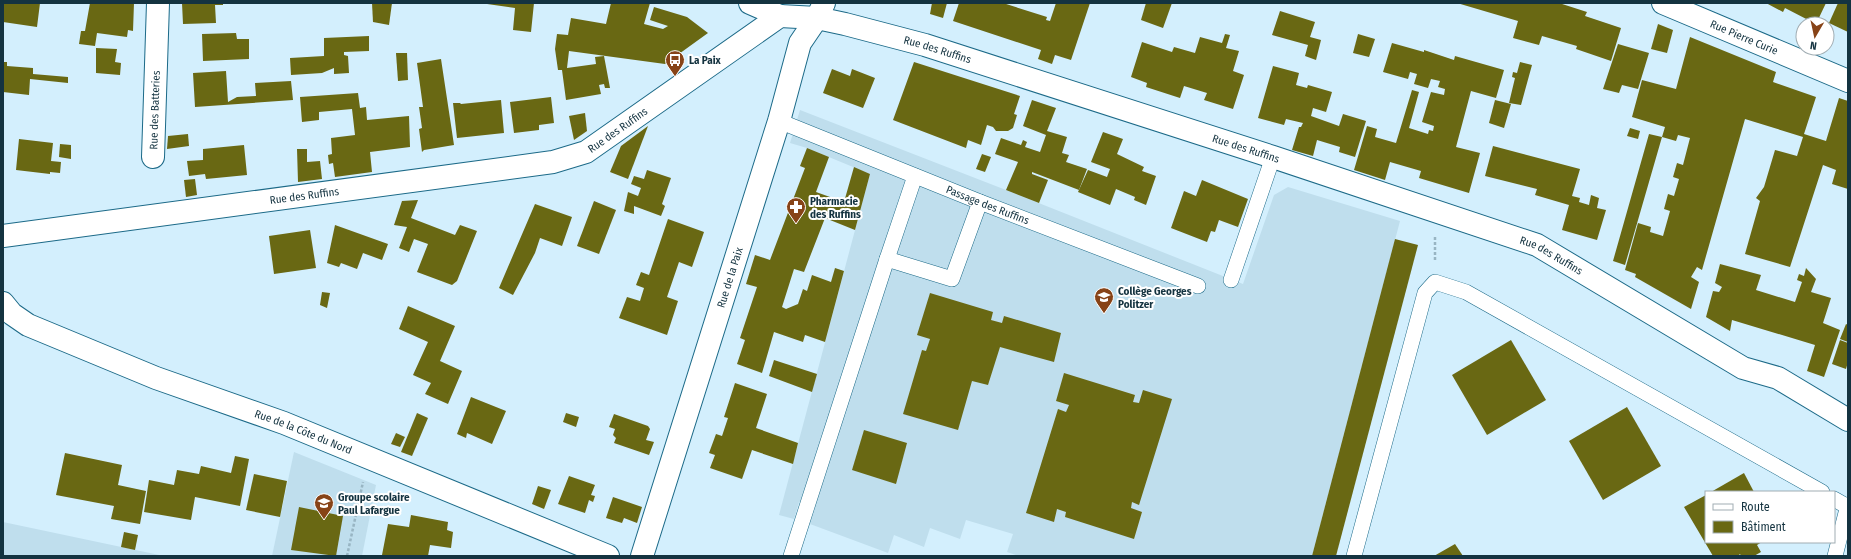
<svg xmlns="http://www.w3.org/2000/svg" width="1851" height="559" font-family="'Fira Sans Condensed',sans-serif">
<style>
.built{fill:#bfdeed}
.building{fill:#696813}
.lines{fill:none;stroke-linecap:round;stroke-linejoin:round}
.service-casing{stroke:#1c6a88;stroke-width:16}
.minor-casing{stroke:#1c6a88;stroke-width:24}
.path{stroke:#98b5c3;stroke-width:2.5;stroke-dasharray:3 2;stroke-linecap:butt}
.service{stroke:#fff;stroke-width:15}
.minor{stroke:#fff;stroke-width:22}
.labels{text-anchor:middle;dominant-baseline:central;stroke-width:4;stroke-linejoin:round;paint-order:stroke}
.street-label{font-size:11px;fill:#143340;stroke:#fff}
.poi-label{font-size:11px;font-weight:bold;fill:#143340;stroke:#fff;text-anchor:start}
</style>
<rect width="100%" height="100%" fill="#d3effd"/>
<g class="built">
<path d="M800 110 1006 190 1243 284 1274 195 1288 187 1400 221 1312 556H1019L1007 552 1013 534 966 520 960 539 930 528 924 547 894 535 888 553 810 524 815 508 799 502 794 519 779 515 870 174 807 148 790 143Z"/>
<path d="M294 452 376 485 362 556H272Z"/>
<path d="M3 522 164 556H3Z"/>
</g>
<g class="building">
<path d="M3 3H40L37 27 3 22Z"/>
<path d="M90 3H134L133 31 128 30 127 37 97 33 95 46 79 44 81 31H85Z"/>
<path d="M182 3H223V5H215L216 23 183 24Z"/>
<path d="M372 3H392L389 25 373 22Z"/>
<path d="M480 3H534L531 32 513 30 515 8Z"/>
<path d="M611 3H650L644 24 663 29 668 26 650 20 654 7 687 17 708 33 665 64 569 51 567 68 596 64 595 57 604 56 610 88H605L604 84 599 85 601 94 566 100 562 70H558L555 49 557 34 568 35 571 18 606 24Z"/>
<path d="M932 3H947L943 18 930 14Z"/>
<path d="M959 3H1003L1047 17 1046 20 1050 21 1056 3H1090L1071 60 1055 55 1052 64 1038 59 1041 50 953 21Z"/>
<path d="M1146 3H1172L1163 28 1141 20Z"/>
<path d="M1457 3H1559L1587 12 1585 16 1621 28 1611 61 1576 49 1577 46 1542 36 1539 45 1513 38 1518 21Z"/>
<path d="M1766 3H1826L1816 24 1785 8 1783 12Z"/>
<path d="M1838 3H1848V32L1829 23Z"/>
<path d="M1280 11 1315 22 1310 37 1321 40 1316 60 1305 56 1308 45 1272 35Z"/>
<path d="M1658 24 1673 30 1667 53 1651 49Z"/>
<path d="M236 33 237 39H249V59L203 61 202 34Z"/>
<path d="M1225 34 1230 35 1226 48 1239 51 1233 71 1244 75 1233 109 1204 100 1207 93 1184 86 1180 98 1146 87 1147 83 1131 77 1142 42 1172 52 1174 47 1195 53 1200 37 1222 43Z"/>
<path d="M1358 34 1375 39 1369 57 1353 53Z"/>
<path d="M369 36V51L344 52V55L348 56 349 73 334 74V68L322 73 291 75 290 58 324 56V38Z"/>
<path d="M1690 37 1776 72 1773 82 1816 97 1804 134 1826 141 1839 98 1848 101V189L1832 184 1836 170 1823 165 1790 267 1745 254 1760 201 1756 198 1764 187 1775 150 1797 156 1803 137 1745 119 1702 270 1697 267 1691 277 1699 282 1691 309 1635 277 1636 274 1625 270 1638 223 1651 227 1650 232 1663 236 1670 211 1664 209 1668 194 1674 196 1679 179 1673 177 1677 163 1683 165 1690 138 1678 135 1676 141 1662 137 1625 265 1613 261 1649 134 1662 137 1665 127 1632 117 1642 80 1676 89Z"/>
<path d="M1392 43 1424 52V50L1454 60 1455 56 1504 70 1496 98 1471 91 1456 147 1480 153 1469 193 1419 178 1421 171 1390 162 1385 180 1354 170 1367 126 1377 129 1375 137 1396 143 1412 90 1419 92 1409 128 1428 134 1429 130 1433 131 1434 126 1422 122 1431 92 1444 95 1445 89 1438 87 1440 81 1431 79 1428 88 1414 84 1417 74 1410 72 1408 79 1383 72Z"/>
<path d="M1618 44 1649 53 1638 89 1622 85 1619 93 1603 89Z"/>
<path d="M96 48 117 49 115 62 121 63 120 75 96 73Z"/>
<path d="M396 53H407L408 80 398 81Z"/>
<path d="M441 59 454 145 424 150 422 152 419 129 422 128 419 107H423L417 63Z"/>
<path d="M3 62H7V66L33 68V74L68 77V83L30 79 29 95 3 92Z"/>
<path d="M914 62 1020 96 1014 114 1017 115 1013 128 1008 131H996L993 127 987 125 981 145 968 140 966 148 893 120Z"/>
<path d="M1520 62 1532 65 1521 105 1509 103 1515 78 1512 77 1513 72 1517 73Z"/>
<path d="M1273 66 1299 73 1296 85 1307 88 1308 85 1332 92 1326 112 1313 108 1311 116 1339 126 1343 114 1366 121 1355 157 1339 152 1340 147 1317 140 1313 156 1292 150 1299 127H1301L1303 123 1286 119 1284 125 1258 118Z"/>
<path d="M832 69 850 76 852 69 875 78 863 108 823 93Z"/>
<path d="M226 71 228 102 237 97 256 96 255 83 291 81 293 100 195 107 193 73Z"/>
<path d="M358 93 360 108 366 107 367 120 409 116 410 147 370 152 372 172 335 177 333 163 329 164 328 155 332 154 331 138 355 135 352 109 319 112V120L302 122 300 97Z"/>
<path d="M551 97 554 123 539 125V130L514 133 510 102Z"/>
<path d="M501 100 504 133 457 138 453 103H460L461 104Z"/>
<path d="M1032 100 1056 108 1047 131 1067 137 1062 153 1069 155 1066 162 1087 169 1079 190 1032 172V174L1048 180 1039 203 1006 190 1018 162 995 154 1001 138 1021 145 1023 140 1027 142 1025 147 1040 152 1046 135 1023 126Z"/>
<path d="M1495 100 1511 104 1504 128 1489 123Z"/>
<path d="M585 113 587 131 574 140 569 116Z"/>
<path d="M648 126 628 179 610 172 621 146Z"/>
<path d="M1630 128 1640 131 1638 139 1627 136Z"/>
<path d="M1103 132 1123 139 1117 154 1144 167 1142 171 1156 176 1146 205 1134 200 1135 197 1116 189 1110 205 1078 192 1088 170 1107 177 1110 169 1091 162Z"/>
<path d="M188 134 189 146 167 149 168 136Z"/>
<path d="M19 139 53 143 51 161 61 162 60 173 50 172V174L16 170Z"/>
<path d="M60 144 71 145V159L59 157Z"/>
<path d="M244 145 247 175 206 179 205 174 189 176 187 161 203 160V149Z"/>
<path d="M1493 146 1580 169 1572 196 1580 198 1579 202 1589 205 1591 195 1599 198 1597 208 1606 210 1597 240 1562 230 1569 205 1535 195 1537 189 1485 176Z"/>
<path d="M807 148 829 157 816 192 844 202 854 167 870 174 855 230 825 218 804 272 794 269 782 307 786 309 798 304 803 289 807 291 812 275 831 282 835 268 844 271 825 342 805 335 803 342 774 332 762 373 737 364 745 340 740 338 757 287 746 284 755 255 770 260 805 168 800 166Z"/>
<path d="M297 149H307V162L320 161 322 179 298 182Z"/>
<path d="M982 154 991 157 985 172 976 169Z"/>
<path d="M647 170 671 178 662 204 665 206 661 216 634 206V214L624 211 628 192 638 196 641 188 631 184 634 176 644 179Z"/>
<path d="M195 179 197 195 186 197 184 180Z"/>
<path d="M1202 180 1248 199 1238 227 1219 220 1215 232 1211 231 1207 242 1171 228 1184 191 1196 196Z"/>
<path d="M418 200 411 218 455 235 460 225 477 231 457 281 452 285 417 272 428 244 414 239 409 252 399 248 407 227 394 225 402 201Z"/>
<path d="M594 201 616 210 599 254 577 246Z"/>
<path d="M535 204 572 217 562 246 540 238 535 253 513 295 499 288Z"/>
<path d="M668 219 704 232 692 267 679 262 667 297 678 301 667 335 619 318 627 297 640 301 644 288 636 285 641 272 649 275Z"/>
<path d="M335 225 388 244 382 260 363 253 357 269 341 263 339 267 327 263Z"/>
<path d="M310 230 316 268 274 274 269 236Z"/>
<path d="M1395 239 1418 245 1336 556H1312Z"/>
<path d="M1720 264 1761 275 1756 290 1795 302 1802 282 1797 280 1799 274 1804 276 1806 268 1816 279 1811 292 1831 298 1823 323 1840 330 1824 377 1807 371 1815 345 1732 320 1730 331 1706 317 1713 291 1719 292 1722 287 1715 283Z"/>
<path d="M322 292 330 293 327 308 320 305Z"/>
<path d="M930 293 993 312 991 320 1002 323 1004 316 1061 333 1054 362 1000 347 988 385 972 381 958 430 903 414 922 350 926 351 930 339 917 335Z"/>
<path d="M408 306 455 326 440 361 462 371 448 404 425 394 431 383 413 375 428 342 399 329Z"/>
<path d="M1846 324 1848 325V342L1840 339Z"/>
<path d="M1511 340 1546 400 1487 435 1452 375Z"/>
<path d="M1840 340 1848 343V362L1846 369 1832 364Z"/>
<path d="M774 360 817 374 812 392 769 376Z"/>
<path d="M1064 373 1135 395 1133 402 1139 403 1143 390 1172 399 1139 505 1132 502 1131 508 1142 512 1134 539 1065 517 1066 512 1057 509 1054 522 1026 513 1058 409 1066 412 1069 405 1056 401Z"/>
<path d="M735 383 767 394 756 428 798 443 793 464 752 450 742 479 710 468 715 455 709 453 716 434 722 436 728 418 724 417Z"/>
<path d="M471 397 506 411 492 444 467 433 466 438 457 434Z"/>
<path d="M1627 407 1661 466 1603 500 1569 441Z"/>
<path d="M417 413 428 418 412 456 401 452Z"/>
<path d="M566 413 579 417 576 427 563 422Z"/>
<path d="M614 414 648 426 650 429 646 440 654 442 649 455 614 443 616 438 613 435 615 429 609 427Z"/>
<path d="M864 430 907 443 896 484 852 470Z"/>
<path d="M396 433 405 437 400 447 391 444Z"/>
<path d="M65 453 122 465 118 485 146 491 140 524 111 519 114 506 56 495Z"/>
<path d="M235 456 249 459 240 506 195 497 191 520 144 512 149 480 174 485 177 470 199 474 201 466 231 473Z"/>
<path d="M1744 473 1754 492H1711Z"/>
<path d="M254 474 287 481 280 517 246 510Z"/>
<path d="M569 476 595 485 591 495 595 496 593 502 589 500 585 513 558 504Z"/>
<path d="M538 486 551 490 544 509 532 504Z"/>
<path d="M1706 495V542H1762L1757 545 1761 552 1754 556H1741L1740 554 1738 556H1713L1684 507Z"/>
<path d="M613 497 642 507 637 523 624 518 622 523 606 518Z"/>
<path d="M299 507 343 516 336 556 291 550Z"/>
<path d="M411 515 448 522 447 530 453 532 451 548 430 545 428 556 382 555 388 524 409 527Z"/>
<path d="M124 532 138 535 135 550 121 547Z"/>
<path d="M1455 544 1463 556H1434Z"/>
</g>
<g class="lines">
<defs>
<g id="service">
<path id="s1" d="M779 121 980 202 1198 286"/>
<path d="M887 259 952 279 980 202"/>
<path d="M1231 280 1273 157"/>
<path d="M1834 499 1848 507"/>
<path d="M791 556 887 259 915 176"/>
<path d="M1354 556 1425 293 1435 282 1466 292 1822 492"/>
<path d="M1835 556 1848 505"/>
</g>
<g id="minor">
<path d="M750 3 780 16"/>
<path id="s2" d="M1663 3 1848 81"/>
<path id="s3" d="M153 157 158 3"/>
<path id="s4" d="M3 236 553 162 586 152 780 16 817 18 845 24 925 45 1273 157 1537 245 1743 368 1778 378 1848 420"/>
<path id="s5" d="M3 303 12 314 28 325 156 378 284 423 608 556"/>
<path id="s6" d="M642 556 779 121 800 43 817 18 824 3"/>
</g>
</defs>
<use href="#service" class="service-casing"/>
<use href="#minor" class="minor-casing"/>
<g class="path">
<path d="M1435 237V262"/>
<path d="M347 556 363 482"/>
</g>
<use href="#service" class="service"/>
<use href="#minor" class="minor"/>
</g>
<defs>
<symbol id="bus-pin" viewBox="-11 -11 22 30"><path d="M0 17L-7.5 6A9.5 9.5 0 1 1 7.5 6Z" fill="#874317" stroke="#fff"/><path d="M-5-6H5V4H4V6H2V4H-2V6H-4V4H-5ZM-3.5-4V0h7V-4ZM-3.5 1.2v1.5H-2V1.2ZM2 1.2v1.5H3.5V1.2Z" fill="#fff"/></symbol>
<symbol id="pharmacy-pin" viewBox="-11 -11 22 30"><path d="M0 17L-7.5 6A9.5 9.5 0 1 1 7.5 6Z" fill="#874317" stroke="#fff"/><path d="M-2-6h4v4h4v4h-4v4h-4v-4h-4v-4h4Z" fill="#fff"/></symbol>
<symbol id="school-pin" viewBox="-11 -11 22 30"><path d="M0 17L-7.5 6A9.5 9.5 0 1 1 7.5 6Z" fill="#874317" stroke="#fff"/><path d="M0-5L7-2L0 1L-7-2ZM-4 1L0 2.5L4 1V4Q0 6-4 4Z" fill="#fff"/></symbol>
</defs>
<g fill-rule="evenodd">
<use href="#bus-pin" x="664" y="49" width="22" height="30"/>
<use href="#pharmacy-pin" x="785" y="196" width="22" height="30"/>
<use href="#school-pin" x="1093" y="286" width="22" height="30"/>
<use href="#school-pin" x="313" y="492" width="22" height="30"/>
</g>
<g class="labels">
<g class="street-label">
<text stroke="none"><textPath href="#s2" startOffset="88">Rue Pierre Curie</textPath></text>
<text stroke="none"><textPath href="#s4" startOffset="988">Rue des Ruffins</textPath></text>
<text stroke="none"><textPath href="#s3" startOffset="47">Rue des Batteries</textPath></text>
<text stroke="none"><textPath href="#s4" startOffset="628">Rue des Ruffins</textPath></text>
<text stroke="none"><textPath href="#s4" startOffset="1312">Rue des Ruffins</textPath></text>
<text stroke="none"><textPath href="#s4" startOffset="304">Rue des Ruffins</textPath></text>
<text stroke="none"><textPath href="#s1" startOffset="225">Passage des Ruffins</textPath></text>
<text stroke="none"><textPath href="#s4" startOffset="1636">Rue des Ruffins</textPath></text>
<text stroke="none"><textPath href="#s6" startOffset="292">Rue de la Paix</textPath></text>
<text stroke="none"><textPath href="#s5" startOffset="329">Rue de la Côte du Nord</textPath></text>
</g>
<g class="poi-label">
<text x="689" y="60">La Paix</text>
<text x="810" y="201">Pharmacie<tspan x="810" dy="13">des Ruffins</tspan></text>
<text x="1118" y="291">Collège Georges<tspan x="1118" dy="13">Politzer</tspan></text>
<text x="338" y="497">Groupe scolaire<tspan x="338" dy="13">Paul Lafargue</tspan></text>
</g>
</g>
<rect width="1851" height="559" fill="none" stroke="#143340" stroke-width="8"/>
<rect x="1705" y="491" width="130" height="52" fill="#ffffff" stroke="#a1adb3"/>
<rect x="1713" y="504" width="20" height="6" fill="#ffffff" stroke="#a1adb3"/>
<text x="1741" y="511" font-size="12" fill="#143340">Route</text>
<rect x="1713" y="521" width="20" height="12" fill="#696813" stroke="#a1adb3"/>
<text x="1741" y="531" font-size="12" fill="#143340">Bâtiment</text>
<g transform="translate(1815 36) rotate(189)"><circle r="19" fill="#ffffff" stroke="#a1adb3"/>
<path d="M0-3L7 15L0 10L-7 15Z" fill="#874317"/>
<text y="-6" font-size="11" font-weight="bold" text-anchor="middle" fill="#143340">N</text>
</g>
</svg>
